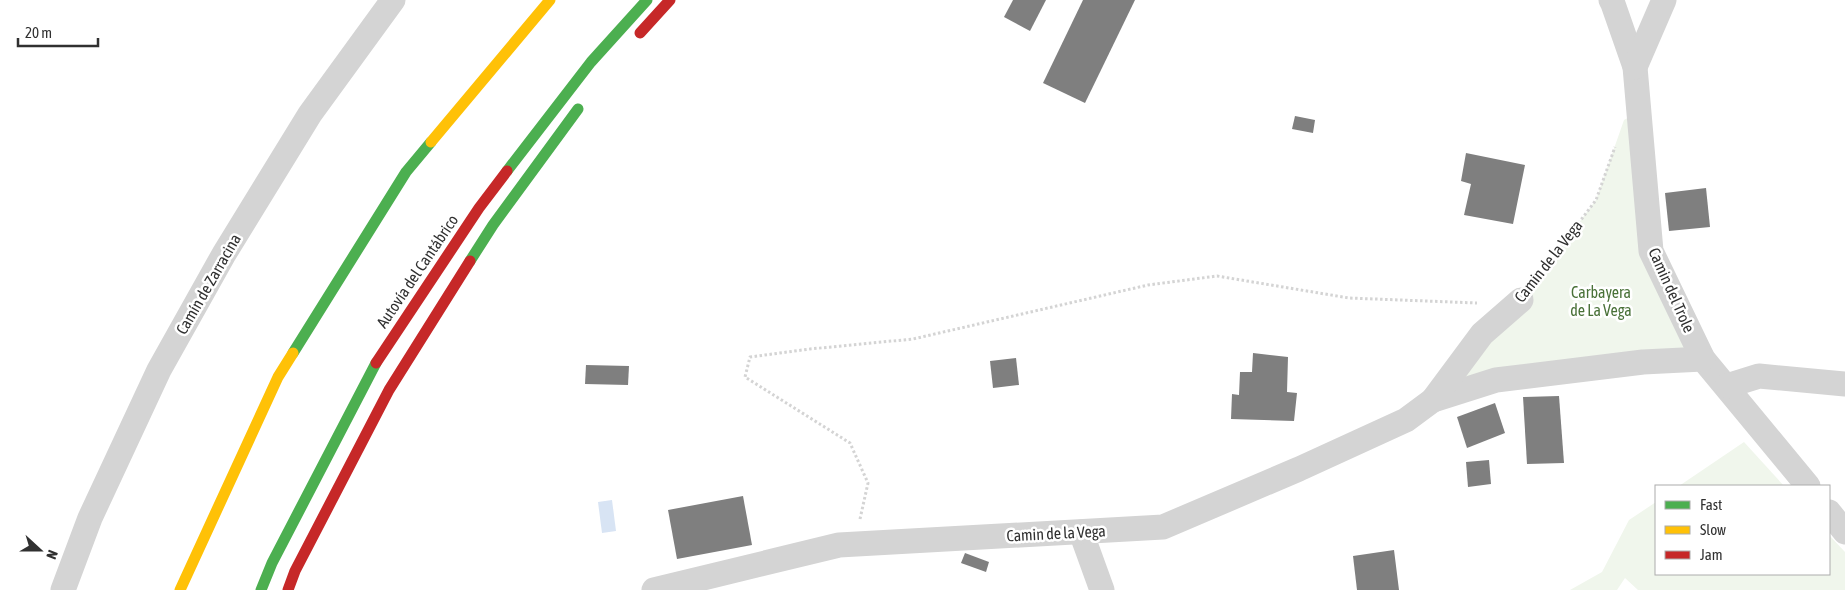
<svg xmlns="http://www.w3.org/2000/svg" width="1845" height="590" font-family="'Asap Condensed',sans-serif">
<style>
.green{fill:#f0f6ec}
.water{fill:#d8e4f4}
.building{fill:#7f7f7f}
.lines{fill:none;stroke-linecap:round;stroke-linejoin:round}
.path{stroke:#d4d4d4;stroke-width:3;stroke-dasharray:2.5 2.5;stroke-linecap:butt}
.street{stroke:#d4d4d4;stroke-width:25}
.fast{stroke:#4caf50;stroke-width:11}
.slow{stroke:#ffc107;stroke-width:11}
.jam{stroke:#c62828;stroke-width:11}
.labels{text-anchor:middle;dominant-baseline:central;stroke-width:5;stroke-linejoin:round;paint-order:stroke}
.street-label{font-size:16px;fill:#303030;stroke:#fff}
.park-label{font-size:16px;fill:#497138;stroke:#fff}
</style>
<rect width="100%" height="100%" fill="#fff"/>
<g class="green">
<path d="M1640 111 1651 251 1703 359 1433 400 1521 300 1596 200 1624 120Z"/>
<path d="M1744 442 1784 486H1679Z"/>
<path d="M1656 502V574H1829V535L1845 552V590H1638L1625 578 1617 590H1570L1602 572 1629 520Z"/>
</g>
<path class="water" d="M612 500 616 531 602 533 598 502Z"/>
<g class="building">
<path d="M1013 0H1046L1030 31 1004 17Z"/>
<path d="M1083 0H1135L1085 103 1043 83Z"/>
<path d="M1295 116 1315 120 1313 133 1292 129Z"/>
<path d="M1466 153 1525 165 1513 224 1464 215 1471 184 1461 181Z"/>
<path d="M1706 188 1710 227 1669 231 1665 193Z"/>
<path d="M1253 353 1288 357 1287 392 1297 393 1294 421 1231 419 1232 394 1239 395 1240 372H1252Z"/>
<path d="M1016 358 1019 385 993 388 990 361Z"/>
<path d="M586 365 629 366 628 385 585 384Z"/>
<path d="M1559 396 1564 463 1527 464 1523 397Z"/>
<path d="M1495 403 1505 433 1467 448 1457 417Z"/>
<path d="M1489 460 1491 484 1468 487 1466 462Z"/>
<path d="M743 496 752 545 677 559 668 510Z"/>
<path d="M1394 550 1399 590H1357L1353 556Z"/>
<path d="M965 553 989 562 986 572 961 563Z"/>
</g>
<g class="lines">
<g class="path">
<path d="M1536 279 1596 200 1615 147"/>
<path d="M860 519 868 483 850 443 745 377 750 357 810 349 913 339 1148 285 1217 276 1349 298 1477 303"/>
</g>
<g class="street">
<path d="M1611 0 1613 4 1635 67 1651 251 1703 359 1808 486"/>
<path d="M1635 67 1664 0"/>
<path d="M1727 386 1759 376 1845 384"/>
<path d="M1433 400 1496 380 1643 362 1703 359"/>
<path d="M1829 512 1845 532"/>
<path d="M1081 532 1102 590"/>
<path d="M63 590 90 518 159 370 224 254 310 114 393 0"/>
<path d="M654 590 839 545 1163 527 1299 469 1406 420 1433 400 1482 334 1521 300"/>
</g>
<g class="fast">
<path d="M507 171 591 62 647 0"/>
<path d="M470 261 493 225 578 109"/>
<path d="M293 353 406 172 431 142"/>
<path d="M261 590 272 563 376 363"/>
</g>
<g class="slow">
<path d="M431 142 550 0"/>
<path d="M180 590 278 377 293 353"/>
</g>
<g class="jam">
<path d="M640 33 670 0"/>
<path d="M376 363 479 208 507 171"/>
<path d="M288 590 295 571 389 390 470 261"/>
</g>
</g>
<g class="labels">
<g class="street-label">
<text transform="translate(1548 261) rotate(-52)">Camin de la Vega</text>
<text transform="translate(417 271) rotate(-56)">Autovía del Cantábrico</text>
<text transform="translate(208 284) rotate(-60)">Camín de Zarracina</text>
<text transform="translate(1672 290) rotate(66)">Camin del Trole</text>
<text transform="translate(1056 533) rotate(-3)">Camin de la Vega</text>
</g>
<g class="park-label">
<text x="1601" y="292">Carbayera<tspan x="1601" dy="18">de La Vega</tspan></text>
</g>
</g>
<rect x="1655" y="485" width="175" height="90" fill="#ffffff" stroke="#acacac"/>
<rect x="1665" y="501" width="25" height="8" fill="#4caf50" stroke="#acacac"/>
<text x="1700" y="510" font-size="15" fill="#303030">Fast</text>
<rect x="1665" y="526" width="25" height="8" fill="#ffc107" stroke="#acacac"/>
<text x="1700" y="535" font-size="15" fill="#303030">Slow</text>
<rect x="1665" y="551" width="25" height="8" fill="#c62828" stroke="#acacac"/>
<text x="1700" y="560" font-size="15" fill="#303030">Jam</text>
<g transform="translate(40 550) rotate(111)" stroke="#ffffff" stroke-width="4" paint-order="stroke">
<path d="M0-4L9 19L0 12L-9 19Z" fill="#303030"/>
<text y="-8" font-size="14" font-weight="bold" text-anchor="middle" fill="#303030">N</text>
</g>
<path d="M18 38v8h80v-8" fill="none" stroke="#303030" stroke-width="2.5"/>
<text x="25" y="38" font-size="15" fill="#303030" stroke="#ffffff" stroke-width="4" paint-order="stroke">20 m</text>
</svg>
